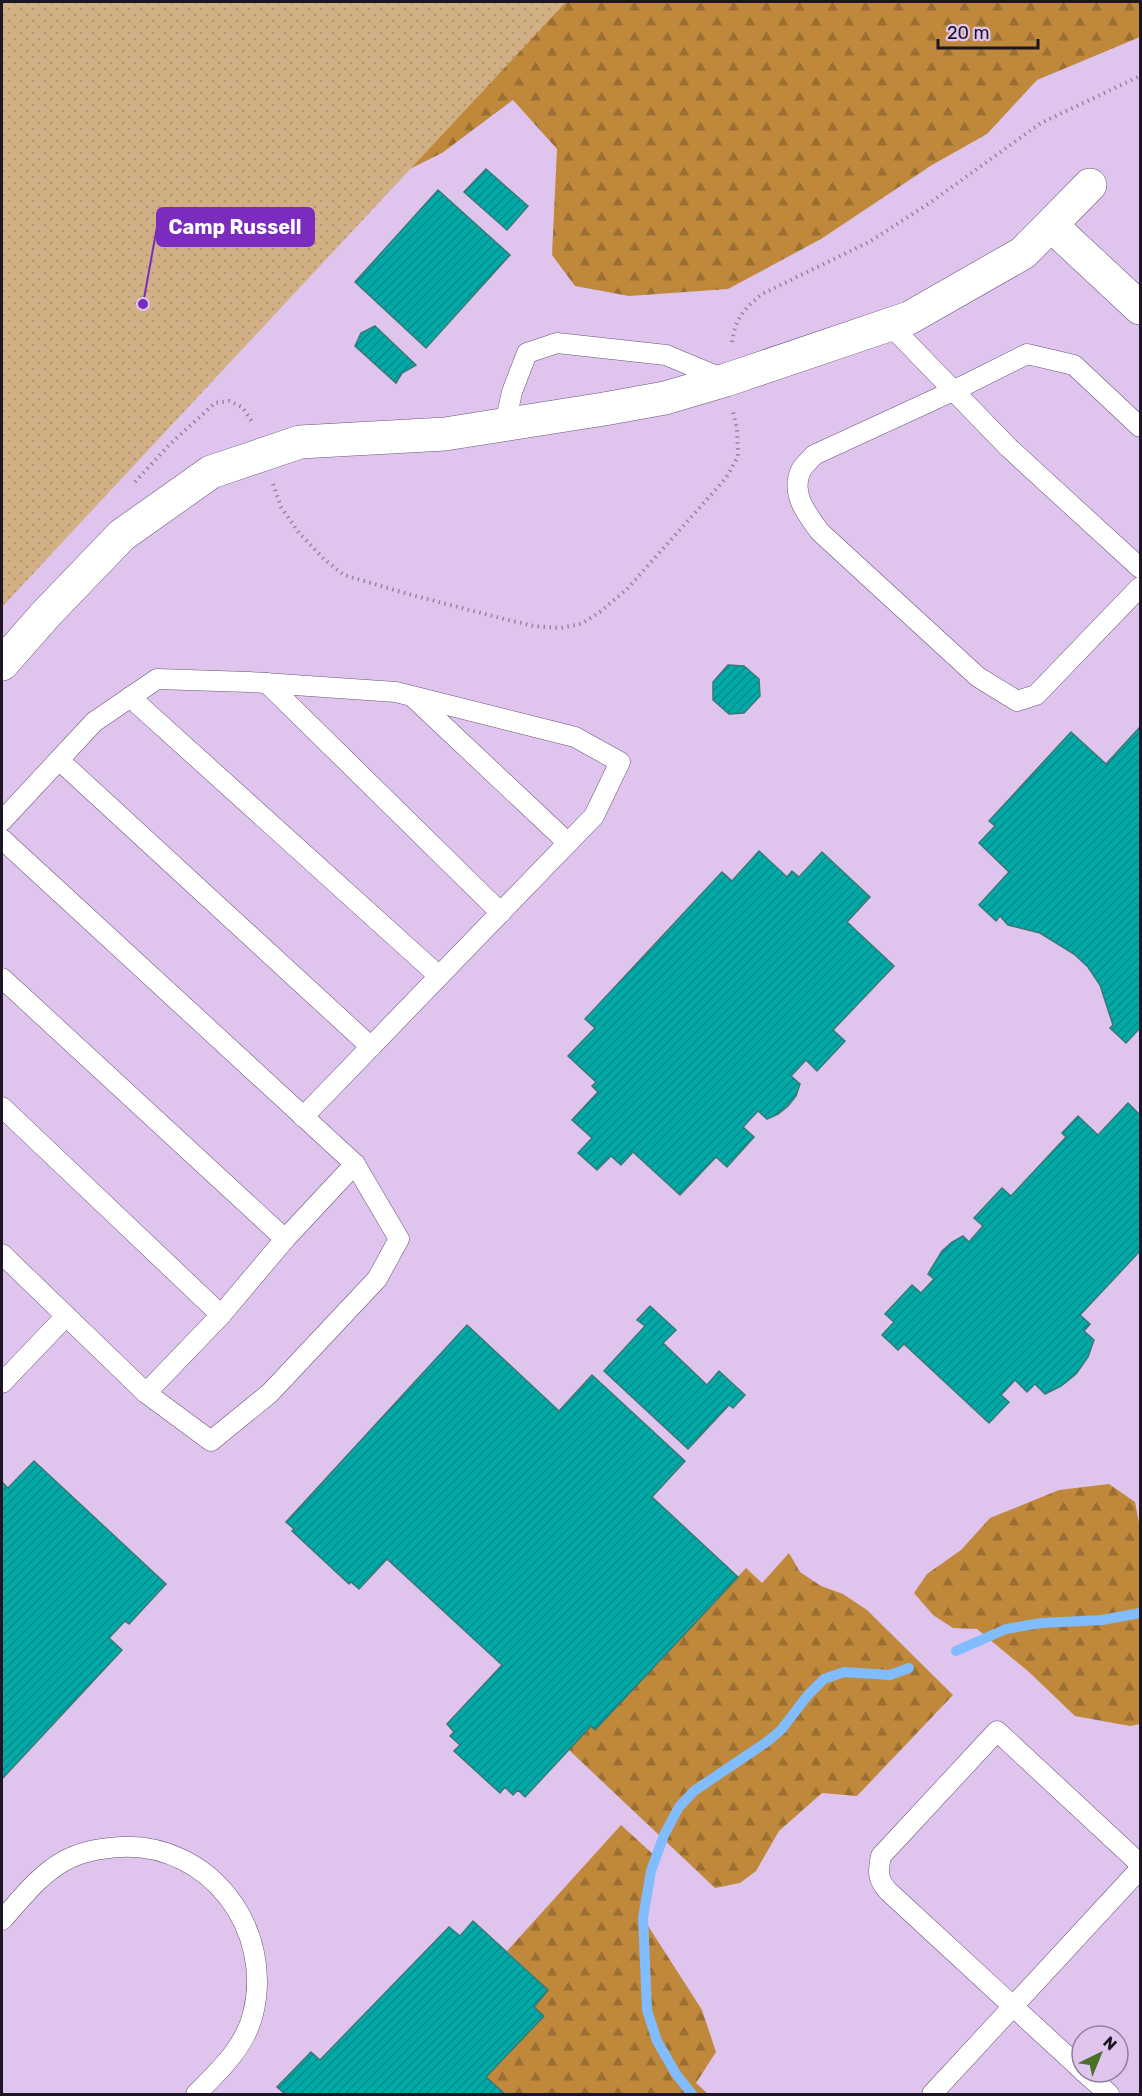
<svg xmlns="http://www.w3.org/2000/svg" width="1142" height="2096" font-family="Rubik,sans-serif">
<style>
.forest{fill:url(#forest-firs)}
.park{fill:url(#park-dots)}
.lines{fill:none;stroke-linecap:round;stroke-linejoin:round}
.stream{stroke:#81bcff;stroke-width:10}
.building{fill:url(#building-hatch);stroke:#3a7775;stroke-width:1.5}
.lane-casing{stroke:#6a5377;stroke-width:21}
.street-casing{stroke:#6a5377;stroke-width:34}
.path{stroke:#9783a3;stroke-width:4;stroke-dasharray:1.5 4.5;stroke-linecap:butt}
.lane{stroke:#fff;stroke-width:20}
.street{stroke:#fff;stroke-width:33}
.leader{fill:none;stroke:#7b2cbf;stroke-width:2}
.callout-dot{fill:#7b2cbf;stroke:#dfc5ee;stroke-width:2}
.callout{fill:#7b2cbf;stroke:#7b2cbf;stroke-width:2}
.callout-label{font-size:20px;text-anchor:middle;font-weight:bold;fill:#fff}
</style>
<defs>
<pattern id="forest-firs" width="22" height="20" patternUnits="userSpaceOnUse" patternTransform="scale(1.5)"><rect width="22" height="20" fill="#bf883b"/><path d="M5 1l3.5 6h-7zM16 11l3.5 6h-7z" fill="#9b6e31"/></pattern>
<pattern id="park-dots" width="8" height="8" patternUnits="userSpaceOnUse" patternTransform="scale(1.5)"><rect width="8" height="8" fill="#d2b085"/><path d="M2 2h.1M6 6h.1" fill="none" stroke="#b49673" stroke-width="1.8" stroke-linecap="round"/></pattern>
<pattern id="building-hatch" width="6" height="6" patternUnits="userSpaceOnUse" patternTransform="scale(1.5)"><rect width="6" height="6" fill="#03aba8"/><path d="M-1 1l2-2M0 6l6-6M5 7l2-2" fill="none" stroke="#048a89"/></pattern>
</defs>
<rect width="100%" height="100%" fill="#dfc5ee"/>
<g class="forest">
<path d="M2 2H1140V37L1037 80 987 134 932 165 821 239 728 289 629 296 575 286 552 255 557 149 513 100 442 153 355 196Z"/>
<path d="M1109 1484 1135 1502 1140 1528V1724L1130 1726 1075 1716 1029 1672 977 1629 953 1628 933 1615 914 1593 927 1574 961 1550 990 1518 1059 1490Z"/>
<path d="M789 1553 800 1572 821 1586 843 1594 867 1610 953 1695 857 1796 822 1793 779 1831 756 1871 740 1883 715 1888 569 1750 591 1726 596 1729 746 1568 762 1583Z"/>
<path d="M621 1825 656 1857 651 1871 643 1918 702 2010 716 2052 696 2083 708 2094H505L486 2077 543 2016 534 2007 548 1990 507 1951Z"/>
</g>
<path class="park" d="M2 2H566L2 607Z"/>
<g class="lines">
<g class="stream">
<path d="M956 1651 1006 1629 1041 1623 1102 1620 1140 1613"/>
<path d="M692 2094 676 2074 657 2041 647 2010 643 1918 651 1871 664 1835 679 1807 694 1791 768 1741 781 1730 808 1695 824 1679 844 1672 890 1675 909 1668"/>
</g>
</g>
<g class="building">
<path d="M486 169 528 206 507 230 464 192Z"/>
<path d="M438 190 510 255 426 348 355 282Z"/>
<path d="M375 326 416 365 402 373 396 383 355 346 361 333Z"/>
<path d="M728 665 744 666 759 679 760 696 744 713 729 714 713 700V682Z"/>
<path d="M1140 727V1028L1126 1043 1110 1028 1113 1025 1100 985 1088 967 1074 954 1040 933 1008 925 1000 916 996 921 979 905 1009 872 979 843 995 826 989 821 1071 732 1106 764Z"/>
<path d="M759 851 787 877 792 871 799 877 822 852 870 897 847 922 894 966 833 1030 845 1041 817 1071 806 1060 791 1076 800 1084 796 1096 788 1106 778 1114 767 1119 758 1111 743 1127 754 1137 727 1167 716 1157 680 1195 633 1152 621 1165 611 1156 597 1170 578 1153 592 1138 572 1120 598 1092 592 1086 596 1082 568 1056 595 1028 585 1019 722 872 732 881Z"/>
<path d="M1128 1103 1140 1115V1251L1080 1315 1090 1324 1084 1331 1094 1340 1088 1357 1076 1374 1061 1386 1045 1394 1035 1384 1027 1392 1015 1380 1001 1395 1009 1402 989 1423 904 1344 898 1350 882 1335 894 1322 885 1314 912 1285 921 1293 934 1279 928 1274 942 1251 952 1242 963 1236 969 1242 983 1226 974 1218 1002 1188 1011 1196 1066 1137 1062 1133 1078 1116 1098 1135Z"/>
<path d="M650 1306 676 1330 663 1343 707 1385 719 1371 745 1395 733 1408 729 1405 688 1449 604 1371 645 1326 637 1320Z"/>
<path d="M467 1325 559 1411 592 1375 685 1461 652 1497 738 1577 595 1730 591 1726 525 1797 518 1790 513 1795 505 1787 500 1793 454 1751 460 1745 450 1736 454 1732 447 1724 502 1665 387 1559 359 1589 351 1582 349 1584 292 1531 294 1529 286 1522Z"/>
<path d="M34 1461 166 1584 129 1624 125 1621 109 1638 122 1650 2 1779V1482L8 1488Z"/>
<path d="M473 1921 548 1990 534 2007 544 2016 486 2077 505 2094H285L277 2087 311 2052 320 2060 449 1927 460 1936Z"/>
</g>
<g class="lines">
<defs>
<g id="lane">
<path d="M889 324 1009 448 1140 568"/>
<path d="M505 424 512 392 527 353 557 343 666 355 726 380"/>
<path d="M1140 427 1074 365 1027 354 953 391 814 455C810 460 804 465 801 470 790 494 807 514 820 532L978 677 1017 701 1036 695 1140 587"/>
<path d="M267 683 501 913"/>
<path d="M130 697 439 976"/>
<path d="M415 699 568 843"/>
<path d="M59 760 371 1047"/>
<path d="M2 821 94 722 157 679 249 682 396 692 575 737 620 762 594 816 303 1117"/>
<path d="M2 839 355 1164 399 1239 377 1279 270 1393 211 1441 146 1393 2 1254"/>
<path d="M2 978 285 1239"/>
<path d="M2 1107 221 1315"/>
<path d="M2 1383 66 1316"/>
<path d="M146 1393 221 1315 285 1239 355 1164"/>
<path d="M2 1920C21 1899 39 1875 64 1861 82 1851 102 1848 121 1847 210 1843 274 1929 253 2014 245 2047 219 2071 196 2094"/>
<path d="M1082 2070 888 1891C877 1879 878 1871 881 1856L997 1731 1140 1864"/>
<path d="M1084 2072 1109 2094"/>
<path d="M932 2094 1140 1869"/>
</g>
<g id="street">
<path d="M1051 225 1140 308"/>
<path d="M2 664 46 614 122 535 211 472 300 442 445 434 604 409 665 398 726 380 909 318 1023 253 1090 185"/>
</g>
</defs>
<use href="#lane" class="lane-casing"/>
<use href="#street" class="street-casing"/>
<g class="path">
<path d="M732 342C735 319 744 309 762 294L869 242 931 202 1041 123 1140 76"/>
<path d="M135 482 169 445 215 403 229 401 242 407 253 423"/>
<path d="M273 484 281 507 299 533 324 559 344 575 408 594 508 620 534 626 560 628 581 624 600 612 627 589 726 478 738 456 737 429 733 412"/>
</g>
<use href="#lane" class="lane"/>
<use href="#street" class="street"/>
</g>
<path class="leader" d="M143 304L157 227"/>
<circle class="callout-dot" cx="143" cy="304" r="6"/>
<rect class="callout" x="157" y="208" width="157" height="38" rx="6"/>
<g class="callout-label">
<text x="235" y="234">Camp Russell</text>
</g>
<rect width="1142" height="2096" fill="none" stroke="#1e1524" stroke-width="6"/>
<g transform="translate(1100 2054) rotate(43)"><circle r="28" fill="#dfc5ee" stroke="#927f9d" stroke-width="1.5"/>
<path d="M0-4.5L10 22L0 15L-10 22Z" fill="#4a702a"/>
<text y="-9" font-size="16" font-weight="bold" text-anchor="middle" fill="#1e1524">N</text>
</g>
<path d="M938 39v9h100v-9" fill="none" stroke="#1e1524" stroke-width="3"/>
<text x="947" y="39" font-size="18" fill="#1e1524" stroke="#dfc5ee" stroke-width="4.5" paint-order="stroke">20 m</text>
</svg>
